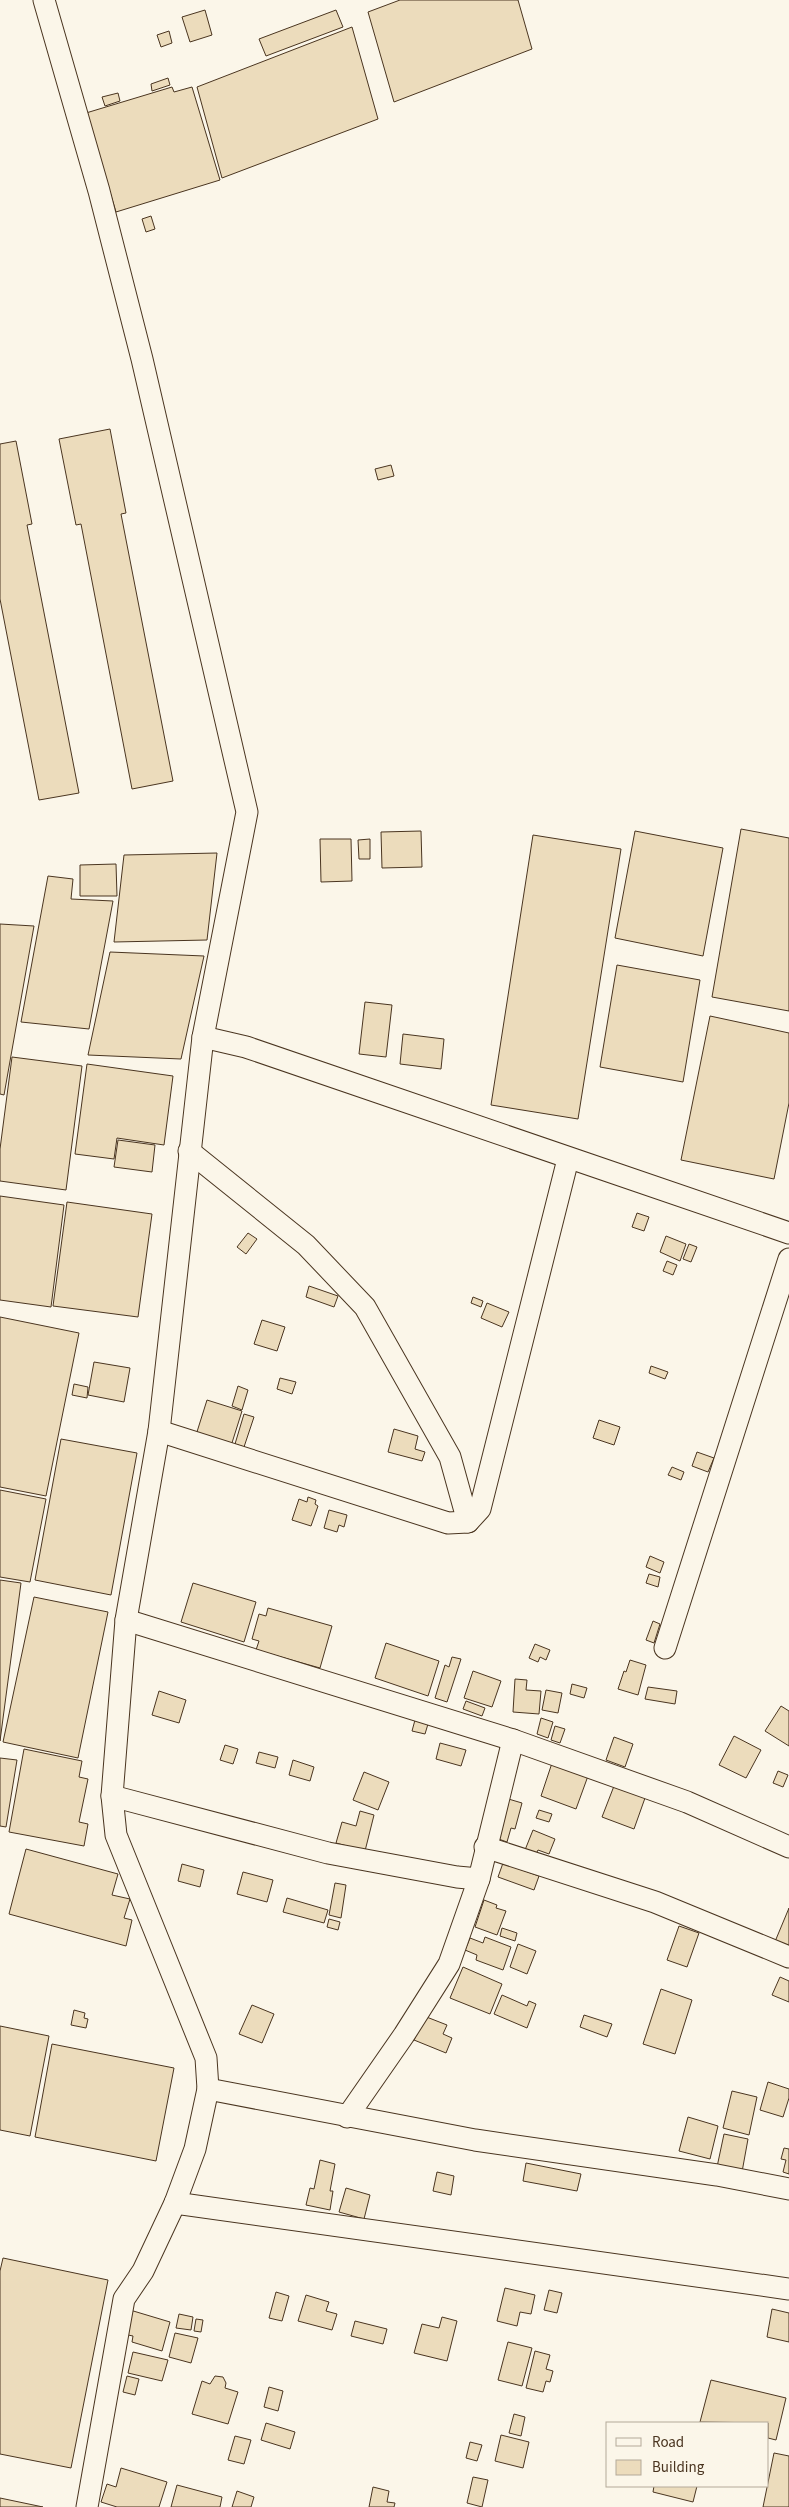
<svg xmlns="http://www.w3.org/2000/svg" width="789" height="2507" font-family="'Source Sans 3',sans-serif">
<style>
.building{fill:#ecdcbc;stroke:#4a3520}
.lines{fill:none;stroke-linecap:round;stroke-linejoin:round}
.minor-casing{stroke:#4a3520;stroke-width:23}
.minor{stroke:#fbf6e9;stroke-width:21}
</style>
<rect width="100%" height="100%" fill="#fbf6e9"/>
<g class="building">
<path d="M400 0H518L532 49 394 102 368 12Z"/>
<path d="M205 10 212 35 190 42 182 17Z"/>
<path d="M336 10 343 27 266 56 259 39Z"/>
<path d="M352 27 378 119 222 178 197 87Z"/>
<path d="M169 31 172 43 161 47 157 35Z"/>
<path d="M168 78 170 85 152 91 151 84Z"/>
<path d="M172 87 174 92 192 87 220 180 116 212 86 113Z"/>
<path d="M118 93 120 101 105 106 102 97Z"/>
<path d="M151 216 155 229 146 232 142 219Z"/>
<path d="M110 429 126 513 121 514 173 781 132 789 81 524 76 525 59 439Z"/>
<path d="M16 441 32 524 27 525 79 793 39 800 0 599V444Z"/>
<path d="M391 465 394 476 378 480 375 469Z"/>
<path d="M741 829 789 838V1011L712 997Z"/>
<path d="M421 831 422 867 382 868 381 832Z"/>
<path d="M635 831 723 848 703 956 615 938Z"/>
<path d="M533 835 621 849 578 1119 491 1105Z"/>
<path d="M320 839H351L352 881 321 882Z"/>
<path d="M370 839V859H359L358 840Z"/>
<path d="M217 853 207 940 114 942 124 855Z"/>
<path d="M116 864 117 896H80V865Z"/>
<path d="M48 876 73 879 71 899 113 901 89 1029 21 1022Z"/>
<path d="M0 924 34 926 4 1095 0 1094Z"/>
<path d="M110 952 204 956 181 1059 88 1055Z"/>
<path d="M617 965 700 980 683 1082 600 1067Z"/>
<path d="M365 1002 392 1005 386 1057 359 1054Z"/>
<path d="M710 1016 789 1033V1103L774 1179 681 1160Z"/>
<path d="M403 1034 444 1039 441 1069 400 1064Z"/>
<path d="M12 1057 82 1066 66 1190 0 1181V1149Z"/>
<path d="M87 1064 173 1076 164 1145 117 1138 114 1159 75 1154Z"/>
<path d="M118 1140 155 1145 152 1172 114 1167Z"/>
<path d="M0 1196 64 1205 51 1307 0 1300Z"/>
<path d="M67 1202 152 1214 138 1317 53 1306Z"/>
<path d="M637 1213 649 1217 644 1231 632 1227Z"/>
<path d="M248 1233 257 1239 246 1254 237 1247Z"/>
<path d="M666 1236 686 1244 680 1261 660 1252Z"/>
<path d="M689 1244 697 1247 691 1262 683 1259Z"/>
<path d="M667 1261 677 1265 673 1275 663 1271Z"/>
<path d="M309 1286 338 1296 334 1307 306 1297Z"/>
<path d="M473 1297 483 1301 481 1307 471 1303Z"/>
<path d="M487 1303 509 1312 502 1327 481 1318Z"/>
<path d="M0 1317 79 1333 46 1496 0 1487Z"/>
<path d="M262 1320 285 1327 277 1351 254 1344Z"/>
<path d="M94 1362 130 1368 124 1402 88 1395Z"/>
<path d="M651 1366 668 1372 665 1379 649 1373Z"/>
<path d="M280 1378 296 1382 292 1394 277 1389Z"/>
<path d="M74 1384 88 1387 87 1398 72 1395Z"/>
<path d="M238 1386 248 1390 242 1410 232 1406Z"/>
<path d="M207 1400 242 1411 231 1446 196 1435Z"/>
<path d="M244 1414 254 1417 244 1447 235 1444Z"/>
<path d="M599 1420 620 1427 614 1445 593 1438Z"/>
<path d="M394 1429 418 1436 415 1449 425 1452 422 1461 388 1452Z"/>
<path d="M61 1439 137 1453 111 1595 35 1580Z"/>
<path d="M697 1452 714 1458 708 1472 692 1466Z"/>
<path d="M672 1467 684 1472 681 1480 668 1475Z"/>
<path d="M0 1490 46 1499 30 1582 0 1577Z"/>
<path d="M308 1497 316 1500 315 1504 318 1506 311 1526 292 1520 299 1499 307 1502Z"/>
<path d="M329 1510 347 1515 344 1527 339 1525 337 1532 324 1528Z"/>
<path d="M650 1556 664 1562 660 1573 646 1567Z"/>
<path d="M649 1574 660 1577 658 1587 646 1583Z"/>
<path d="M0 1580 21 1583 0 1741Z"/>
<path d="M193 1583 256 1602 244 1642 181 1622Z"/>
<path d="M34 1597 108 1612 78 1758 3 1742Z"/>
<path d="M268 1608 332 1626 320 1668 256 1650 259 1641 252 1639 259 1614 266 1616Z"/>
<path d="M653 1621 660 1624 654 1643 646 1640Z"/>
<path d="M386 1643 439 1661 428 1696 375 1678Z"/>
<path d="M535 1644 550 1650 546 1660 540 1657 538 1662 529 1658Z"/>
<path d="M452 1657 461 1659 447 1702 435 1698 445 1665 449 1667Z"/>
<path d="M630 1660 646 1665 638 1695 618 1689 624 1671 626 1672Z"/>
<path d="M473 1671 501 1681 492 1707 464 1698Z"/>
<path d="M515 1679 527 1680 526 1690 541 1691 539 1714 513 1712Z"/>
<path d="M572 1684 587 1688 584 1698 570 1694Z"/>
<path d="M648 1687 677 1691 675 1704 645 1699Z"/>
<path d="M546 1690 562 1693 558 1713 542 1710Z"/>
<path d="M159 1691 186 1700 179 1723 152 1715Z"/>
<path d="M466 1701 485 1708 482 1716 463 1709Z"/>
<path d="M781 1706 789 1711V1746L765 1731Z"/>
<path d="M541 1718 553 1722 548 1738 537 1734Z"/>
<path d="M415 1720 428 1724 425 1734 412 1731Z"/>
<path d="M555 1726 565 1729 560 1743 551 1740Z"/>
<path d="M734 1736 761 1750 746 1778 719 1765Z"/>
<path d="M614 1737 633 1744 625 1767 606 1760Z"/>
<path d="M440 1743 466 1750 461 1766 436 1759Z"/>
<path d="M225 1745 238 1749 233 1764 220 1760Z"/>
<path d="M24 1749 82 1761 79 1777 88 1779 79 1822 88 1824 84 1846 9 1832Z"/>
<path d="M259 1752 278 1757 275 1768 256 1763Z"/>
<path d="M0 1758 17 1760 6 1827 0 1826Z"/>
<path d="M293 1760 314 1767 310 1781 289 1775Z"/>
<path d="M552 1763 588 1776 576 1809 541 1796Z"/>
<path d="M778 1771 788 1775 783 1787 773 1783Z"/>
<path d="M364 1772 389 1782 378 1810 353 1800Z"/>
<path d="M614 1786 645 1798 634 1829 602 1817Z"/>
<path d="M505 1798 522 1803 515 1829 511 1828 507 1842 493 1837Z"/>
<path d="M539 1810 552 1814 549 1822 536 1818Z"/>
<path d="M360 1811 374 1815 365 1851 336 1843 342 1822 356 1826Z"/>
<path d="M533 1830 555 1839 549 1854 538 1850 536 1854 525 1850Z"/>
<path d="M26 1849 118 1874 112 1895 130 1899 124 1918 132 1920 126 1946 9 1914Z"/>
<path d="M503 1863 539 1876 534 1890 498 1877Z"/>
<path d="M182 1864 204 1870 200 1887 178 1881Z"/>
<path d="M243 1872 273 1880 267 1902 237 1894Z"/>
<path d="M335 1883 346 1885 341 1918 329 1915Z"/>
<path d="M287 1898 328 1910 324 1923 283 1912Z"/>
<path d="M484 1900 497 1905 496 1908 506 1911 497 1935 475 1927Z"/>
<path d="M789 1908V1950L774 1944Z"/>
<path d="M329 1919 340 1922 338 1930 327 1927Z"/>
<path d="M679 1926 699 1933 687 1967 667 1960Z"/>
<path d="M502 1928 517 1933 515 1941 500 1936Z"/>
<path d="M485 1937 511 1947 503 1970 476 1960 477 1955 465 1950 470 1938 483 1943Z"/>
<path d="M518 1944 536 1951 527 1974 510 1967Z"/>
<path d="M463 1967 502 1984 490 2014 450 1998Z"/>
<path d="M780 1977 789 1981V2002L772 1995Z"/>
<path d="M661 1989 692 2000 675 2054 643 2044Z"/>
<path d="M502 1995 527 2006 529 2001 536 2004 527 2028 494 2014Z"/>
<path d="M252 2005 274 2014 262 2043 239 2034Z"/>
<path d="M74 2010 85 2013 84 2018 88 2019 86 2028 71 2025Z"/>
<path d="M584 2015 612 2024 607 2037 580 2027Z"/>
<path d="M424 2016 447 2025 443 2034 452 2038 446 2053 414 2040Z"/>
<path d="M0 2026 49 2036 30 2136 0 2130Z"/>
<path d="M52 2044 174 2068 156 2161 35 2137Z"/>
<path d="M768 2082 789 2089V2098L783 2117 760 2110Z"/>
<path d="M732 2091 757 2097 749 2135 723 2128Z"/>
<path d="M688 2117 718 2126 710 2159 679 2151Z"/>
<path d="M724 2134 748 2139 742 2172 717 2167Z"/>
<path d="M784 2148 789 2149V2174L783 2172 786 2160 781 2159Z"/>
<path d="M320 2160 335 2164 330 2191H333L330 2210 306 2205 310 2188 314 2189Z"/>
<path d="M526 2163 581 2174 577 2191 523 2181Z"/>
<path d="M437 2172 454 2176 451 2195 433 2191Z"/>
<path d="M346 2188 370 2195 364 2219 339 2212Z"/>
<path d="M3 2258 108 2280 71 2468 0 2454V2271Z"/>
<path d="M505 2288 535 2295 531 2314 520 2312 517 2326 497 2321Z"/>
<path d="M549 2290 562 2293 557 2313 544 2310Z"/>
<path d="M276 2292 289 2296 282 2321 269 2318Z"/>
<path d="M306 2295 329 2302 326 2311 337 2314 332 2330 298 2321Z"/>
<path d="M772 2309 789 2313V2342L767 2337Z"/>
<path d="M130 2310 170 2322 162 2351 132 2342 133 2336 123 2334Z"/>
<path d="M179 2314 193 2317 191 2330 176 2328Z"/>
<path d="M442 2317 457 2321 447 2361 414 2353 422 2324 439 2328Z"/>
<path d="M196 2319 203 2320 201 2332 194 2331Z"/>
<path d="M355 2321 387 2329 383 2344 351 2336Z"/>
<path d="M175 2333 198 2338 191 2363 169 2357Z"/>
<path d="M508 2342 532 2348 522 2386 498 2380Z"/>
<path d="M535 2351 550 2355 546 2369 553 2371 550 2382 546 2381 543 2392 526 2388Z"/>
<path d="M133 2352 168 2360 162 2381 128 2373Z"/>
<path d="M127 2376 139 2379 135 2395 123 2392Z"/>
<path d="M215 2376 223 2377 226 2383 225 2388 238 2392 228 2424 192 2414 202 2381 210 2384Z"/>
<path d="M711 2380 786 2398 776 2440 768 2438V2423L700 2422Z"/>
<path d="M269 2387 283 2391 278 2411 264 2407Z"/>
<path d="M514 2414 525 2417 521 2436 509 2433Z"/>
<path d="M266 2423 295 2432 290 2449 261 2440Z"/>
<path d="M501 2435 529 2442 523 2468 495 2461Z"/>
<path d="M235 2436 251 2440 244 2464 228 2460Z"/>
<path d="M470 2442 482 2445 477 2461 466 2458Z"/>
<path d="M774 2453 789 2456V2507H763Z"/>
<path d="M121 2468 167 2482 159 2507H117L101 2502 107 2484 116 2487Z"/>
<path d="M473 2477 488 2480 482 2507 467 2503Z"/>
<path d="M177 2485 222 2497 220 2507H171Z"/>
<path d="M654 2486H697L693 2502 653 2492Z"/>
<path d="M373 2487 389 2491 387 2502 395 2503 394 2507H369Z"/>
<path d="M237 2491 254 2497 251 2507H232Z"/>
<path d="M0 2498 43 2507H0Z"/>
</g>
<g class="lines">
<defs>
<g id="minor">
<path d="M44 0 99 191 142 359 247 812 203 1037 159 1431 126 1620 112 1796 116 1835 206 2058 208 2089 195 2149 175 2203 143 2271 124 2299 87 2507"/>
<path d="M203 1037 246 1047 789 1233"/>
<path d="M189 1151 306 1245 365 1307 450 1457 468 1522"/>
<path d="M159 1431 448 1523 468 1522 480 1509 568 1159"/>
<path d="M126 1620 513 1740 687 1802 789 1847"/>
<path d="M665 1648 789 1259"/>
<path d="M112 1796 328 1853 457 1877 479 1879"/>
<path d="M485 1847 655 1902 789 1957"/>
<path d="M208 2089 475 2140 717 2175 789 2189"/>
<path d="M347 2117 404 2035 449 1964 479 1879 513 1740"/>
<path d="M175 2203 789 2289"/>
</g>
</defs>
<use href="#minor" class="minor-casing"/>
<use href="#minor" class="minor"/>
</g>
<rect x="606" y="2422" width="162" height="65" fill="#fbf6e9" stroke="#b4a999"/>
<rect x="616" y="2438" width="25" height="8" fill="#fbf6e9" stroke="#b4a999"/>
<text x="652" y="2447" font-size="15" fill="#4a3520">Road</text>
<rect x="616" y="2460" width="25" height="15" fill="#ecdcbc" stroke="#b4a999"/>
<text x="652" y="2472" font-size="15" fill="#4a3520">Building</text>
</svg>
